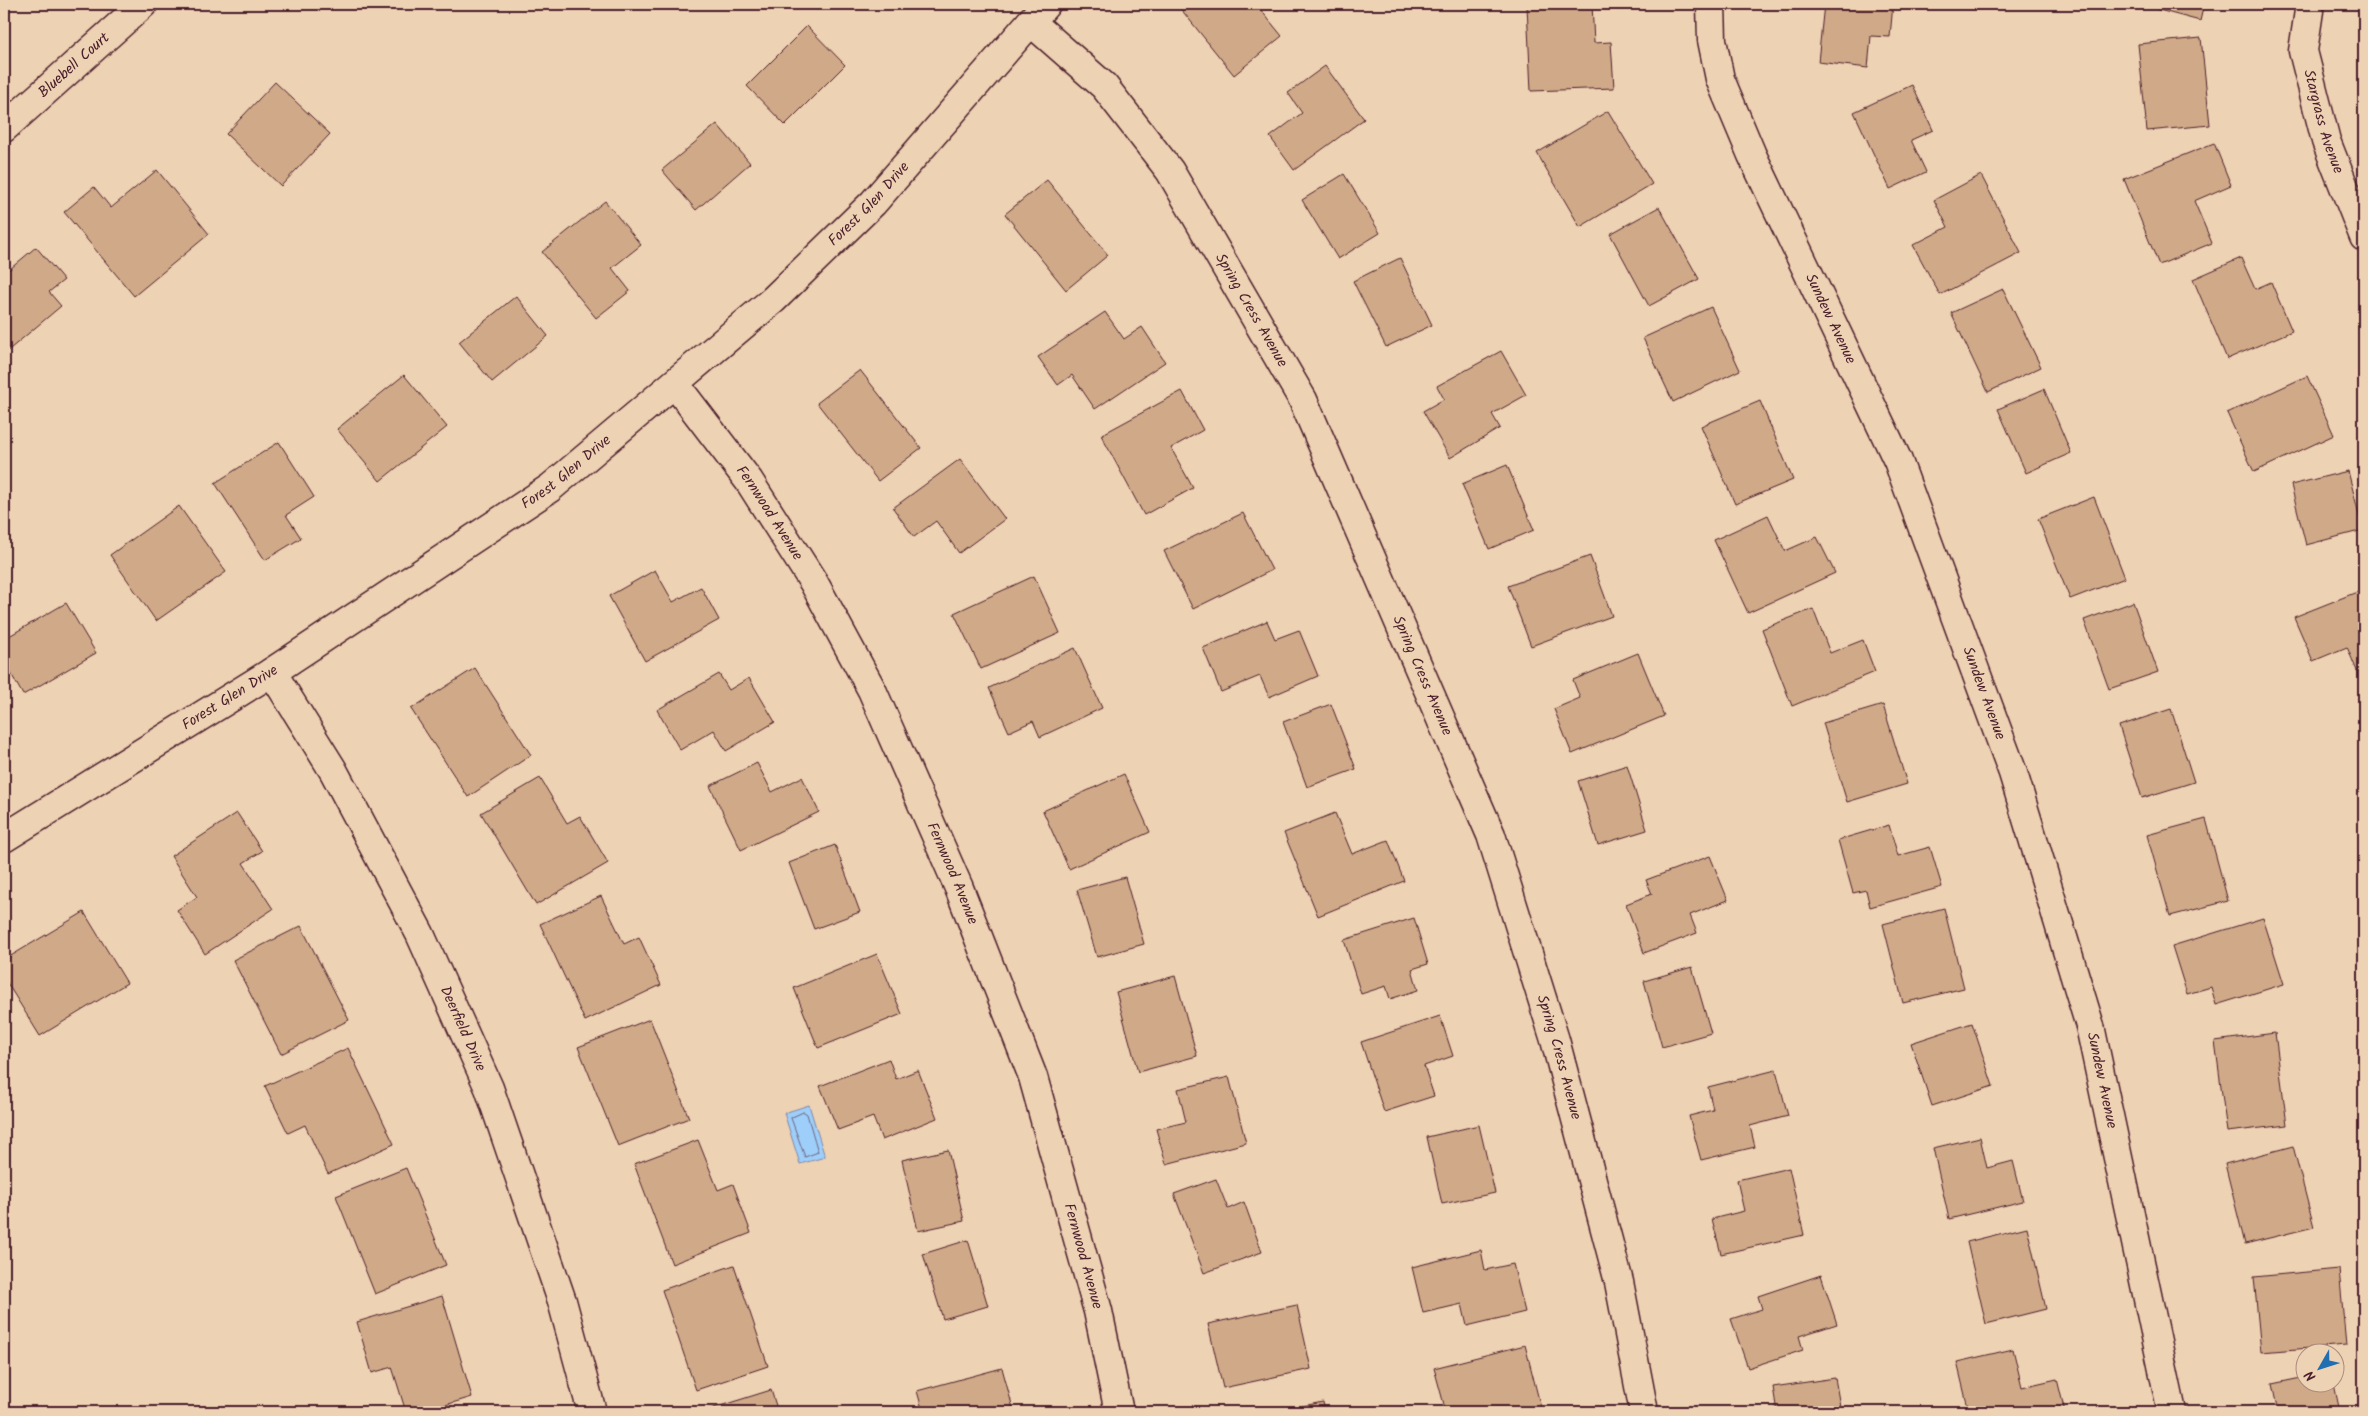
<svg xmlns="http://www.w3.org/2000/svg" width="2368" height="1416" font-family="Kalam,sans-serif">
<style>
.water{fill:#9ecefa;stroke:#7c88a7}
.lines{fill:none;stroke-linecap:round;stroke-linejoin:round}
.shore{stroke:#6c657e;stroke-width:1}
.building{fill:#d0aa88;stroke:#4a1f2b}
.street-casing{stroke:#4a1f2b;stroke-width:31}
.street{stroke:#eed2b4;stroke-width:28}
.labels{text-anchor:middle;dominant-baseline:central;stroke-width:5;stroke-linejoin:round;paint-order:stroke}
.street-label{font-size:15px;fill:#4a1f2b;stroke:#eed2b4}
</style>
<rect width="100%" height="100%" fill="#eed2b4"/>
<filter id="ink" filterUnits="userSpaceOnUse"><feTurbulence type="fractalNoise" baseFrequency=".02" numOctaves="2"/><feDisplacementMap in="SourceGraphic" scale="10" xChannelSelector="R" yChannelSelector="G"/><feConvolveMatrix kernelMatrix="1 2 1 2 8 2 1 2 1" color-interpolation-filters="sRGB"/></filter>
<g filter="url(#ink)">
<path class="water" d="M809 1105 825 1157 800 1164 784 1113Z"/>
<g class="lines">
<path class="shore" d="M804 1112 807 1114 818 1152 805 1157 791 1118Z"/>
</g>
<g class="building">
<path d="M1186 4H1256L1282 36 1234 75 1180 8Z"/>
<path d="M1592 4 1594 43 1611 42 1614 88 1531 91 1527 6Z"/>
<path d="M1824 4H1893L1890 37 1871 36 1868 68 1818 62Z"/>
<path d="M2144 4H2204L2200 21 2144 6Z"/>
<path d="M807 26 845 65 785 125 747 86Z"/>
<path d="M2201 38 2210 125 2147 131 2138 44Z"/>
<path d="M1325 66 1364 119 1294 170 1270 137 1302 113 1288 93Z"/>
<path d="M275 82 330 134 281 186 226 134Z"/>
<path d="M1912 85 1933 130 1911 140 1926 172 1890 189 1854 112Z"/>
<path d="M1608 111 1652 184 1580 227 1537 153Z"/>
<path d="M717 124 750 163 696 210 662 170Z"/>
<path d="M2214 143 2231 185 2194 201 2212 243 2159 265 2124 179Z"/>
<path d="M157 170 209 234 134 296 64 212 94 187 111 208Z"/>
<path d="M1344 174 1380 233 1338 259 1302 200Z"/>
<path d="M1981 175 2021 253 1940 295 1913 245 1948 227 1934 200Z"/>
<path d="M1047 180 1108 255 1066 290 1005 214Z"/>
<path d="M605 201 641 245 612 268 630 291 596 318 542 252Z"/>
<path d="M1659 207 1699 279 1649 306 1610 234Z"/>
<path d="M36 247 64 280 49 292 61 306 4 354V274Z"/>
<path d="M1400 258 1432 325 1386 347 1353 281Z"/>
<path d="M2241 258 2255 289 2271 282 2292 331 2227 359 2193 279Z"/>
<path d="M2003 289 2041 367 1988 392 1951 313Z"/>
<path d="M516 296 548 336 492 382 459 342Z"/>
<path d="M1711 307 1740 370 1673 402 1643 338Z"/>
<path d="M1105 312 1124 339 1142 327 1165 362 1095 409 1072 375 1058 385 1038 357Z"/>
<path d="M1501 351 1526 395 1492 414 1500 428 1450 458 1423 411 1444 399 1437 386Z"/>
<path d="M860 370 921 448 878 481 817 403Z"/>
<path d="M404 375 447 427 380 481 337 429Z"/>
<path d="M2307 376 2334 435 2254 472 2227 413Z"/>
<path d="M2044 389 2071 453 2026 473 1998 409Z"/>
<path d="M1182 391 1203 430 1171 448 1193 488 1144 515 1101 435Z"/>
<path d="M1760 401 1793 480 1735 504 1701 426Z"/>
<path d="M279 442 314 497 286 515 301 538 265 560 215 483Z"/>
<path d="M960 459 1005 519 959 553 936 521 914 537 893 508Z"/>
<path d="M1507 465 1534 530 1489 549 1462 484Z"/>
<path d="M2348 471 2363 530 2306 545 2291 485Z"/>
<path d="M2094 497 2125 578 2070 599 2038 519Z"/>
<path d="M179 506 226 572 156 621 110 555Z"/>
<path d="M1243 513 1272 570 1193 609 1164 551Z"/>
<path d="M1768 515 1785 551 1817 537 1835 573 1748 613 1714 540Z"/>
<path d="M1590 556 1612 616 1531 646 1508 586Z"/>
<path d="M655 570 673 602 701 587 719 620 645 661 609 596Z"/>
<path d="M1034 576 1060 633 981 669 954 613Z"/>
<path d="M2362 590 2364 595V667L2357 671 2347 647 2313 661 2294 617Z"/>
<path d="M2133 602 2158 672 2109 689 2084 620Z"/>
<path d="M66 603 96 653 23 695 4 661V639Z"/>
<path d="M1813 609 1830 653 1863 640 1875 672 1792 706 1762 629Z"/>
<path d="M1267 621 1275 639 1299 630 1318 676 1269 697 1260 676 1221 692 1203 648Z"/>
<path d="M1075 648 1102 708 1040 737 1033 721 1009 732 989 688Z"/>
<path d="M1638 653 1664 716 1572 754 1554 709 1580 698 1573 680Z"/>
<path d="M475 668 531 755 468 797 411 709Z"/>
<path d="M719 674 729 690 749 678 775 722 726 751 714 730 680 750 657 710Z"/>
<path d="M1331 704 1356 769 1307 787 1283 722Z"/>
<path d="M1883 705 1907 784 1847 802 1823 723Z"/>
<path d="M2171 709 2194 782 2142 798 2119 726Z"/>
<path d="M757 763 772 792 802 777 819 812 741 850 710 786Z"/>
<path d="M1627 765 1647 830 1598 845 1578 781Z"/>
<path d="M1124 774 1150 832 1069 869 1043 811Z"/>
<path d="M540 778 567 823 580 816 608 863 536 905 481 813Z"/>
<path d="M237 813 262 851 243 863 273 909 205 954 177 910 197 897 171 856Z"/>
<path d="M1335 813 1352 854 1388 840 1404 881 1318 916 1284 833Z"/>
<path d="M2206 819 2228 901 2170 916 2147 835Z"/>
<path d="M1889 825 1898 856 1930 847 1942 887 1870 907 1866 890 1853 893 1838 840Z"/>
<path d="M835 845 860 912 814 929 789 863Z"/>
<path d="M1710 856 1728 900 1690 915 1697 933 1644 953 1626 904 1652 894 1646 880Z"/>
<path d="M1125 877 1144 944 1097 957 1077 890Z"/>
<path d="M601 896 624 944 639 937 661 985 585 1021 540 924Z"/>
<path d="M1944 908 1964 988 1903 1003 1883 924Z"/>
<path d="M84 912 127 983 40 1036 4 978V960Z"/>
<path d="M1414 918 1428 964 1412 969 1418 990 1390 999 1386 986 1361 994 1344 940Z"/>
<path d="M2263 918 2284 984 2216 1005 2211 987 2187 994 2172 946Z"/>
<path d="M301 926 349 1020 281 1054 233 960Z"/>
<path d="M877 954 902 1014 818 1048 794 988Z"/>
<path d="M1692 967 1711 1033 1662 1047 1644 981Z"/>
<path d="M1175 976 1197 1056 1138 1072 1116 992Z"/>
<path d="M1440 1016 1453 1056 1424 1066 1434 1096 1384 1112 1361 1042Z"/>
<path d="M650 1019 689 1118 618 1146 578 1047Z"/>
<path d="M1972 1023 1993 1086 1932 1106 1911 1043Z"/>
<path d="M2275 1033 2287 1125 2227 1132 2215 1041Z"/>
<path d="M348 1048 394 1144 328 1174 305 1125 288 1133 265 1086Z"/>
<path d="M4 1055 10 1064 4 1068Z"/>
<path d="M889 1059 896 1079 918 1070 937 1118 882 1140 873 1117 838 1130 820 1086Z"/>
<path d="M1776 1070 1788 1116 1750 1126 1755 1147 1701 1160 1689 1116 1713 1110 1708 1087Z"/>
<path d="M1229 1077 1246 1143 1166 1164 1156 1129 1186 1122 1178 1089Z"/>
<path d="M1479 1125 1495 1193 1442 1204 1427 1137Z"/>
<path d="M1980 1137 1987 1168 2013 1161 2023 1201 1949 1219 1933 1148Z"/>
<path d="M698 1140 718 1190 733 1184 751 1233 672 1264 634 1164Z"/>
<path d="M2293 1146 2314 1227 2245 1244 2225 1164Z"/>
<path d="M948 1150 964 1221 918 1231 902 1160Z"/>
<path d="M406 1168 446 1265 375 1294 336 1196Z"/>
<path d="M1789 1168 1804 1235 1721 1254 1712 1219 1744 1211 1737 1180Z"/>
<path d="M1216 1179 1228 1209 1244 1202 1262 1252 1204 1273 1174 1194Z"/>
<path d="M2027 1227 2046 1309 1986 1324 1967 1242Z"/>
<path d="M968 1240 988 1306 943 1319 923 1254Z"/>
<path d="M1481 1250 1485 1270 1513 1264 1525 1312 1467 1326 1462 1304 1423 1313 1412 1267Z"/>
<path d="M734 1265 768 1366 696 1390 662 1290Z"/>
<path d="M2339 1269 2346 1345 2261 1352 2254 1277Z"/>
<path d="M1821 1275 1837 1324 1799 1336 1803 1350 1748 1368 1731 1319 1762 1309 1758 1296Z"/>
<path d="M442 1296 472 1397 422 1412H406L392 1367 372 1373 357 1322Z"/>
<path d="M1297 1305 1311 1369 1223 1388 1208 1324Z"/>
<path d="M1525 1345 1542 1412H1446L1434 1368Z"/>
<path d="M2013 1349 2022 1387 2057 1379 2065 1412H1969L1957 1362Z"/>
<path d="M1002 1368 1014 1412H923L917 1391Z"/>
<path d="M2306 1377V1384H2334L2340 1412H2278L2272 1384Z"/>
<path d="M1835 1378 1841 1412H1777L1773 1387Z"/>
<path d="M771 1390 778 1412H704V1411Z"/>
<path d="M1323 1402 1325 1412H1272Z"/>
</g>
<g class="lines">
<defs>
<g id="street">
<path id="s1" d="M1711 4 1712 40 1720 79 1752 155 1898 461 2013 773 2090 1026 2172 1412"/>
<path id="s2" d="M2310 4 2303 51 2326 141 2364 237"/>
<path id="s3" d="M1031 22 1104 86 1170 171 1303 400 1491 835 1555 1040 1619 1282 1644 1412"/>
<path id="s4" d="M4 128 143 4"/>
<path id="s5" d="M675 384 749 481 814 583 872 690 959 888 1033 1077 1098 1311 1119 1412"/>
<path id="s6" d="M272 672 333 770 420 934 489 1088 562 1301 592 1412"/>
<path id="s7" d="M4 838 272 672 550 488 773 300 873 203 1046 4"/>
</g>
</defs>
<use href="#street" class="street-casing"/>
<use href="#street" class="street"/>
</g>
</g>
<g class="labels">
<g class="street-label">
<text stroke="none"><textPath href="#s4" startOffset="94">Bluebell Court</textPath></text>
<text stroke="none"><textPath href="#s2" startOffset="121">Stargrass Avenue</textPath></text>
<text stroke="none"><textPath href="#s7" startOffset="1076">Forest Glen Drive</textPath></text>
<text stroke="none"><textPath href="#s3" startOffset="366">Spring Cress Avenue</textPath></text>
<text stroke="none"><textPath href="#s1" startOffset="340">Sundew Avenue</textPath></text>
<text stroke="none"><textPath href="#s7" startOffset="671">Forest Glen Drive</textPath></text>
<text stroke="none"><textPath href="#s5" startOffset="160">Fernwood Avenue</textPath></text>
<text stroke="none"><textPath href="#s3" startOffset="770">Spring Cress Avenue</textPath></text>
<text stroke="none"><textPath href="#s1" startOffset="745">Sundew Avenue</textPath></text>
<text stroke="none"><textPath href="#s7" startOffset="266">Forest Glen Drive</textPath></text>
<text stroke="none"><textPath href="#s5" startOffset="565">Fernwood Avenue</textPath></text>
<text stroke="none"><textPath href="#s6" startOffset="405">Deerfield Drive</textPath></text>
<text stroke="none"><textPath href="#s3" startOffset="1176">Spring Cress Avenue</textPath></text>
<text stroke="none"><textPath href="#s1" startOffset="1150">Sundew Avenue</textPath></text>
<text stroke="none"><textPath href="#s5" startOffset="970">Fernwood Avenue</textPath></text>
</g>
</g>
<rect width="2368" height="1416" fill="none" stroke="#eed2b4" stroke-width="20"/>
<rect x="10" y="10" width="2348" height="1396" fill="none" stroke="#4a1f2b" stroke-width="2" filter="url(#ink)"/>
<g transform="translate(2320 1368) rotate(231)"><circle r="24" fill="#eed2b4" stroke="#ac8a7d"/>
<path d="M0-4L9 19L0 12L-9 19Z" fill="#1f6fb2"/>
<text y="-8" font-size="14" font-weight="bold" text-anchor="middle" fill="#4a1f2b">N</text>
</g>
</svg>
